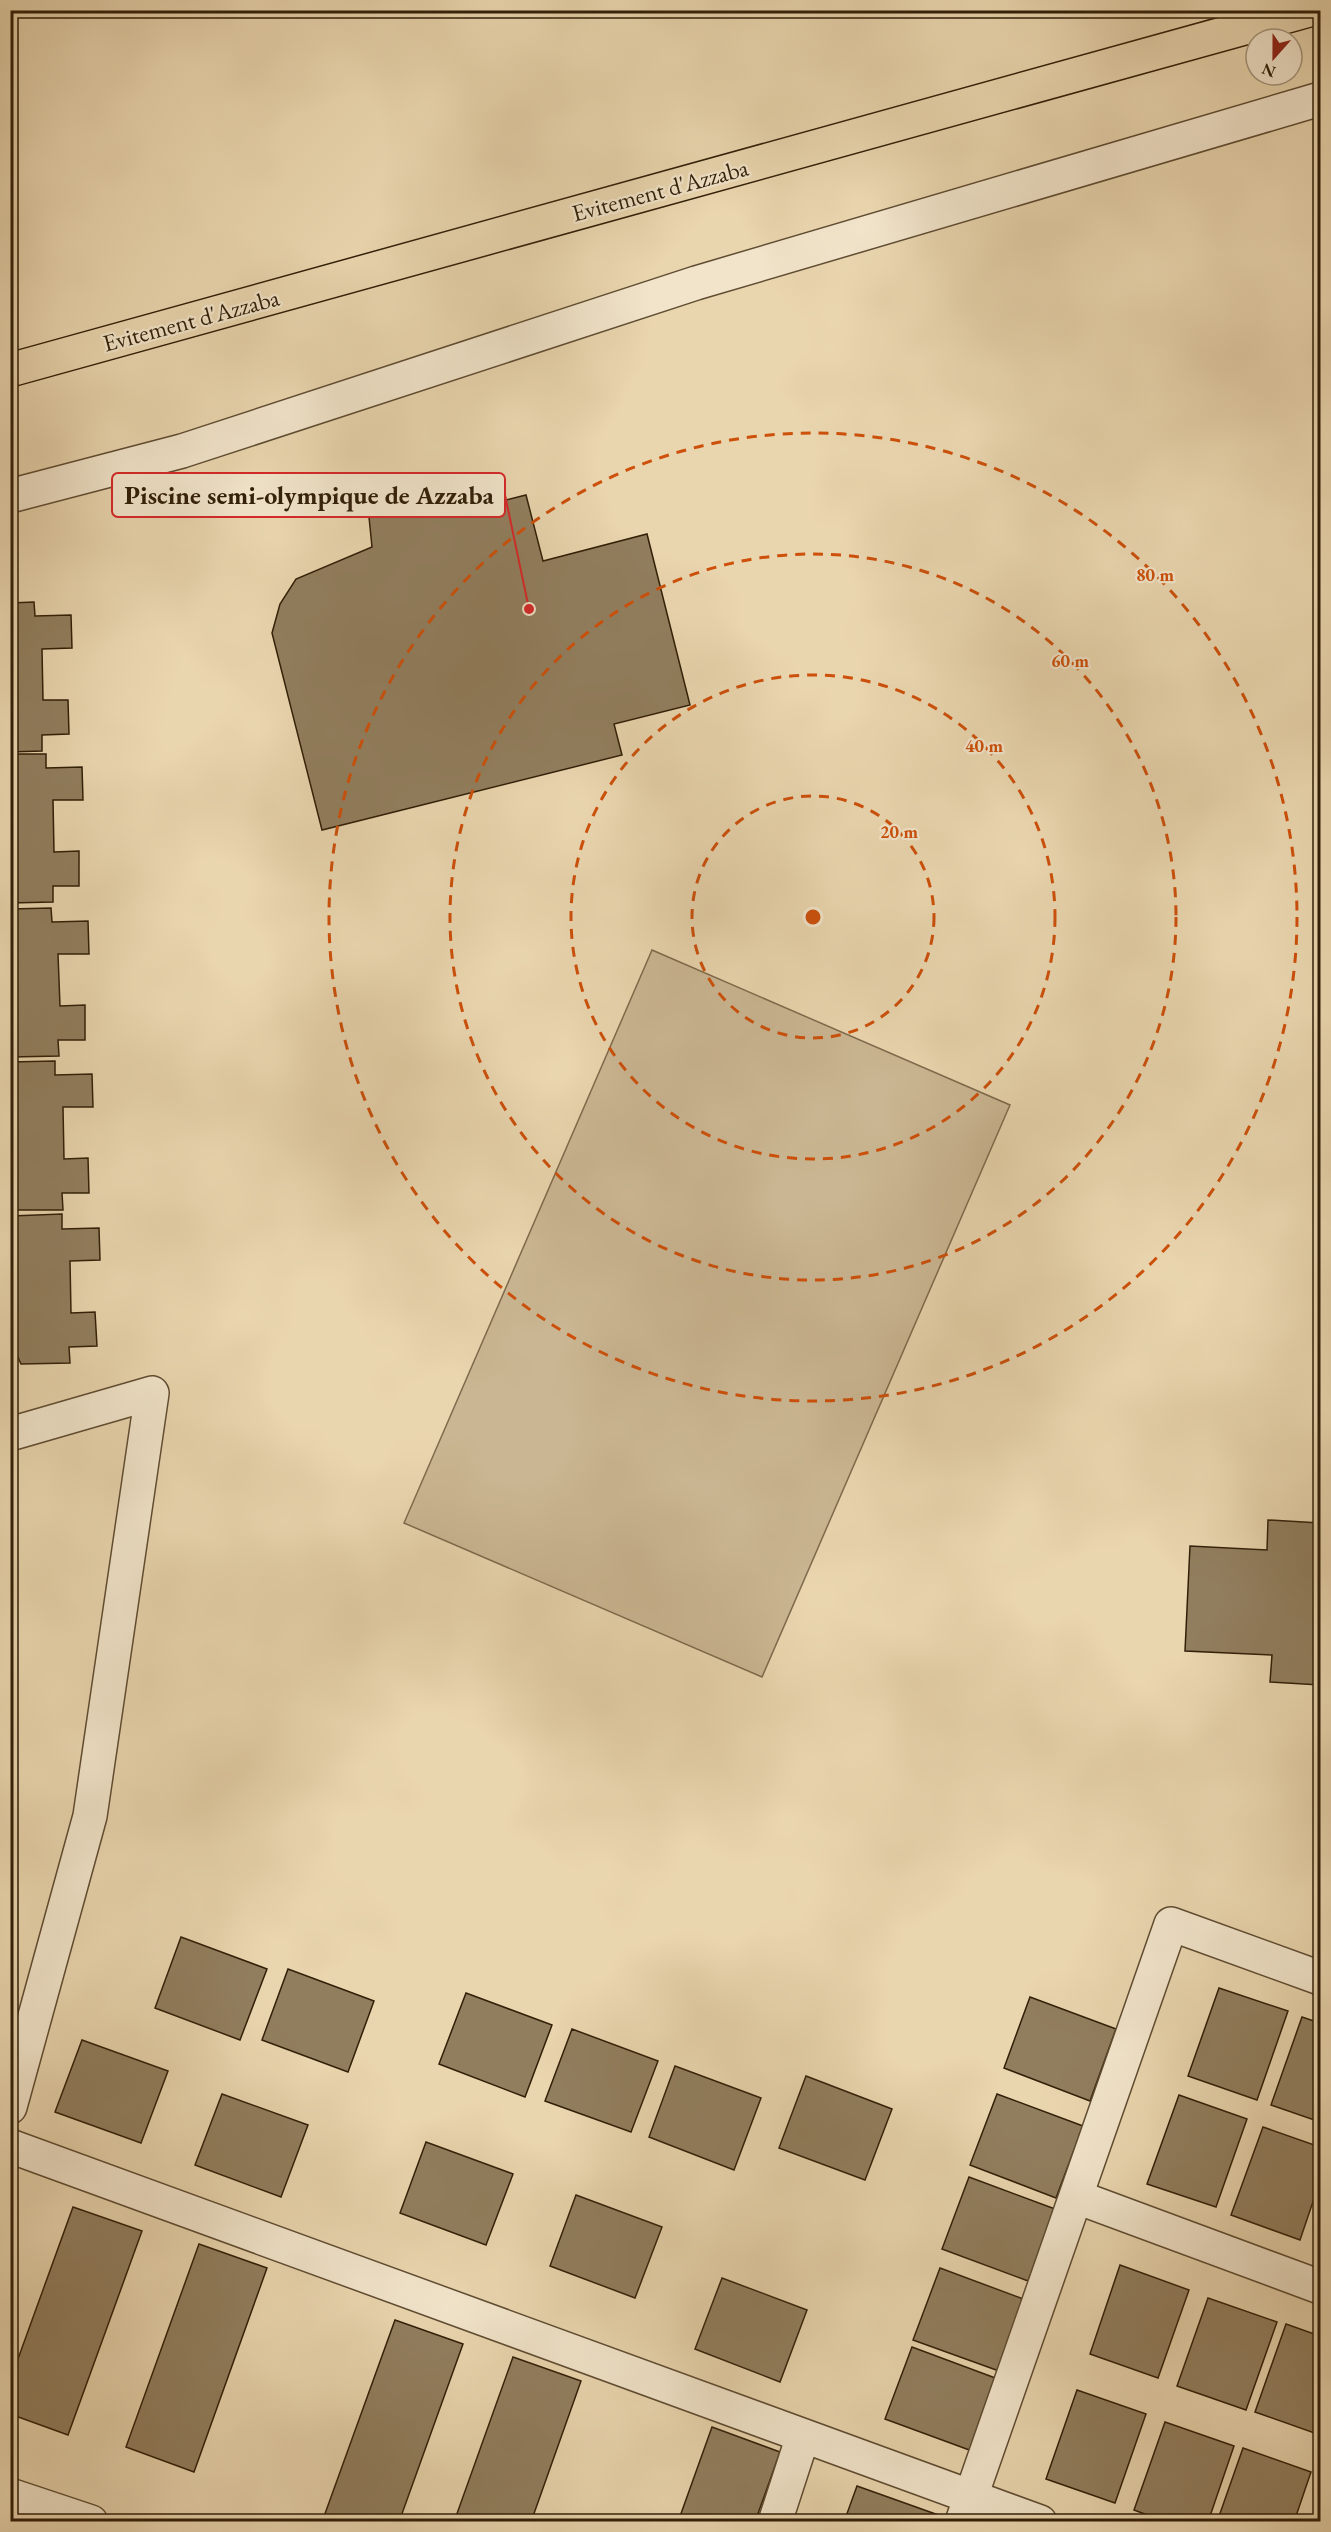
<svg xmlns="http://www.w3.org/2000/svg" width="1331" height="2532" font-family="'EB Garamond',serif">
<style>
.garden{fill:#cab692;stroke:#7e6a4d;stroke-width:1.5}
.building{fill:#917e5e;stroke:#311f08;stroke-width:1.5}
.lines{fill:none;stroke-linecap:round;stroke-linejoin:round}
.street-casing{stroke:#5f4c32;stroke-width:36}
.primary-casing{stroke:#311f08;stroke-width:36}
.street{stroke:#f1e4ca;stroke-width:33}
.primary{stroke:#e9d5ae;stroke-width:33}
.ring{fill:none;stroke:#cd500b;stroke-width:3;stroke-dasharray:10 8}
.labels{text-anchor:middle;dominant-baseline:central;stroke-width:4.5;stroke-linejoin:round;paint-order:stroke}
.street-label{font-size:24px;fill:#311f08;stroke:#f1e4ca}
.centre{fill:#cd500b;stroke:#f1e4ca;stroke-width:3}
.ring-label{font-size:18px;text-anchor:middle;font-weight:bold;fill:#cd500b;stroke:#f1e4ca;stroke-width:4.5;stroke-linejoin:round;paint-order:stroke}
.leader{fill:none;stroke:#d62828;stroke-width:2}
.callout-dot{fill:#d62828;stroke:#f1e4ca;stroke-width:2}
.callout{fill:#f1e4ca;stroke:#d62828;stroke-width:2}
.callout-label{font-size:26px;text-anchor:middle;font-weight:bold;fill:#311f08}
</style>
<rect width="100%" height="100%" fill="#e9d5ae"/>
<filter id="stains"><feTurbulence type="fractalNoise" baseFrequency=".00333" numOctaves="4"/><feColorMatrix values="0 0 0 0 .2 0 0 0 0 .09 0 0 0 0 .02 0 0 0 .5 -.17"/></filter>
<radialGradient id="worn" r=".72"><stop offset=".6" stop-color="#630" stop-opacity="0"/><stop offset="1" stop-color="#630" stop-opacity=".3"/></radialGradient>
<path class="garden" d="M652 950 1010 1105 762 1677 404 1523Z"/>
<g class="building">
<path d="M423 476 463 490 474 508 526 495 543 561 647 534 690 705 614 724 622 755 322 830 272 633 280 604 296 579 372 547 369 517 380 496 396 478Z"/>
<path d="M34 602 35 616 71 615 72 648 42 649 43 700H68L69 734 42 735V751L10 752V603Z"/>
<path d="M10 754H46V768L82 767 83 800H53L54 852 79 851V886H53V902L10 903Z"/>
<path d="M51 908 52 922 88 921 89 954H58L60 1006 85 1005V1040H58L59 1056 11 1057 10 909Z"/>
<path d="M55 1061V1075L92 1074 93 1107H63L64 1159 88 1158 89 1193H62L63 1210H14L10 1202V1062Z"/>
<path d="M62 1214V1229L99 1228 100 1260 70 1261 71 1313 95 1312 97 1346 69 1347 70 1363 21 1364 16 1353H10L11 1216Z"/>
<path d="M1268 1520 1320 1523V1685L1270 1682 1272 1655 1185 1651 1190 1546 1267 1550Z"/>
<path d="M181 1937 267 1969 240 2040 155 2008Z"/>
<path d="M288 1969 374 2001 348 2072 262 2040Z"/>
<path d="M1219 1988 1288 2011 1257 2100 1188 2076Z"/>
<path d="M466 1993 552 2025 525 2097 439 2064Z"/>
<path d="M1030 1997 1116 2029 1090 2101 1004 2068Z"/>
<path d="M1302 2017 1320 2023V2122L1271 2105Z"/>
<path d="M572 2029 658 2061 631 2132 545 2101Z"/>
<path d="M82 2040 168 2071 141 2143 55 2112Z"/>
<path d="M675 2066 761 2098 734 2170 649 2137Z"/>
<path d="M806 2076 892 2109 865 2180 779 2148Z"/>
<path d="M222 2094 308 2125 281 2197 195 2165Z"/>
<path d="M997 2094 1083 2126 1056 2198 970 2165Z"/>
<path d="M1179 2095 1247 2119 1216 2207 1147 2184Z"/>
<path d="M1263 2127 1320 2147V2181L1300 2240 1231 2215Z"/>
<path d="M426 2142 513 2174 486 2245 400 2213Z"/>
<path d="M969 2177 1055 2209 1028 2281 942 2249Z"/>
<path d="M576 2195 662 2227 635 2298 550 2266Z"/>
<path d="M73 2207 142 2231 68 2435 10 2414V2381Z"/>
<path d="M199 2244 267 2268 194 2472 126 2447Z"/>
<path d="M1120 2265 1189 2290 1158 2378 1090 2354Z"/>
<path d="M940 2268 1026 2300 999 2371 913 2340Z"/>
<path d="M722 2278 807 2310 780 2382 695 2349Z"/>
<path d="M1208 2298 1277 2322 1246 2410 1177 2386Z"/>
<path d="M395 2320 463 2344 399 2522H322Z"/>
<path d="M1286 2324 1320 2336V2435L1255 2412Z"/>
<path d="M912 2347 998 2379 972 2451 885 2419Z"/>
<path d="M513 2357 581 2381 531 2522H454Z"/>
<path d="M1077 2390 1146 2414 1115 2503 1046 2479Z"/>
<path d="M1165 2422 1234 2446 1208 2522H1166L1134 2510Z"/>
<path d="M712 2427 780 2452 755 2522H678Z"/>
<path d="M1243 2448 1311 2472 1294 2522H1217Z"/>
<path d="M857 2486 944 2517 942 2522H844Z"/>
</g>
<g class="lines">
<defs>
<g id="street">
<path d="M10 496 182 451 696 283 1320 99"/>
<path d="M10 1434 152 1393 90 1816 10 2107"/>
<path d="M10 2146 1040 2522"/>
<path d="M1077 2197 1320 2287"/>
<path d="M10 2495 91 2522"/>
<path d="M775 2522 803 2436"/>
<path d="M962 2522 1171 1924 1320 1978"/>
</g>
<path id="primary" d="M10 370 1309 10"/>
</defs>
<use href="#street" class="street-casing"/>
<use href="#primary" class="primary-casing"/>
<use href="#street" class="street"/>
<use href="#primary" class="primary"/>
</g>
<g class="ring">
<circle cx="813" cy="917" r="121"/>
<circle cx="813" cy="917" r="242"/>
<circle cx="813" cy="917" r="363"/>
<circle cx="813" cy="917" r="484"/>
</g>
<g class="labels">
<g class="street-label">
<text transform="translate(660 190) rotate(-15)">Evitement d'Azzaba</text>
<text transform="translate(191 320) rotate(-15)">Evitement d'Azzaba</text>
</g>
</g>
<circle cx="813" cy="917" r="9" class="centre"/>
<g class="ring-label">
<text x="1155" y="581">80 m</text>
<text x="1070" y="667">60 m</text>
<text x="984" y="752">40 m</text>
<text x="899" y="838">20 m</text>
</g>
<path class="leader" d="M529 609L505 495"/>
<circle class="callout-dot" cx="529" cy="609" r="6"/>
<rect class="callout" x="112" y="473" width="393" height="44" rx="6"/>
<g class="callout-label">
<text x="309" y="504">Piscine semi-olympique de Azzaba</text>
</g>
<rect width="1331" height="2532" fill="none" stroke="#e9d5ae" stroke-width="36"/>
<rect x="12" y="12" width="1307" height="2508" fill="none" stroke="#311f08" stroke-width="3"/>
<rect x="18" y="18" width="1295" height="2496" fill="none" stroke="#311f08" stroke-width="1.5"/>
<g transform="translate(1274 57) rotate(201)"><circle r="28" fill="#f1e4ca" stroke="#a4957c" stroke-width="1.5"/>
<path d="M0-4.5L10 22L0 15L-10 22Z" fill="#8f2418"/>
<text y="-9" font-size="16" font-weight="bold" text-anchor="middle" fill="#311f08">N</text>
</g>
<rect width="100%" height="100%" filter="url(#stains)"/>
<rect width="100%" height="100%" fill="url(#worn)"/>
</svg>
